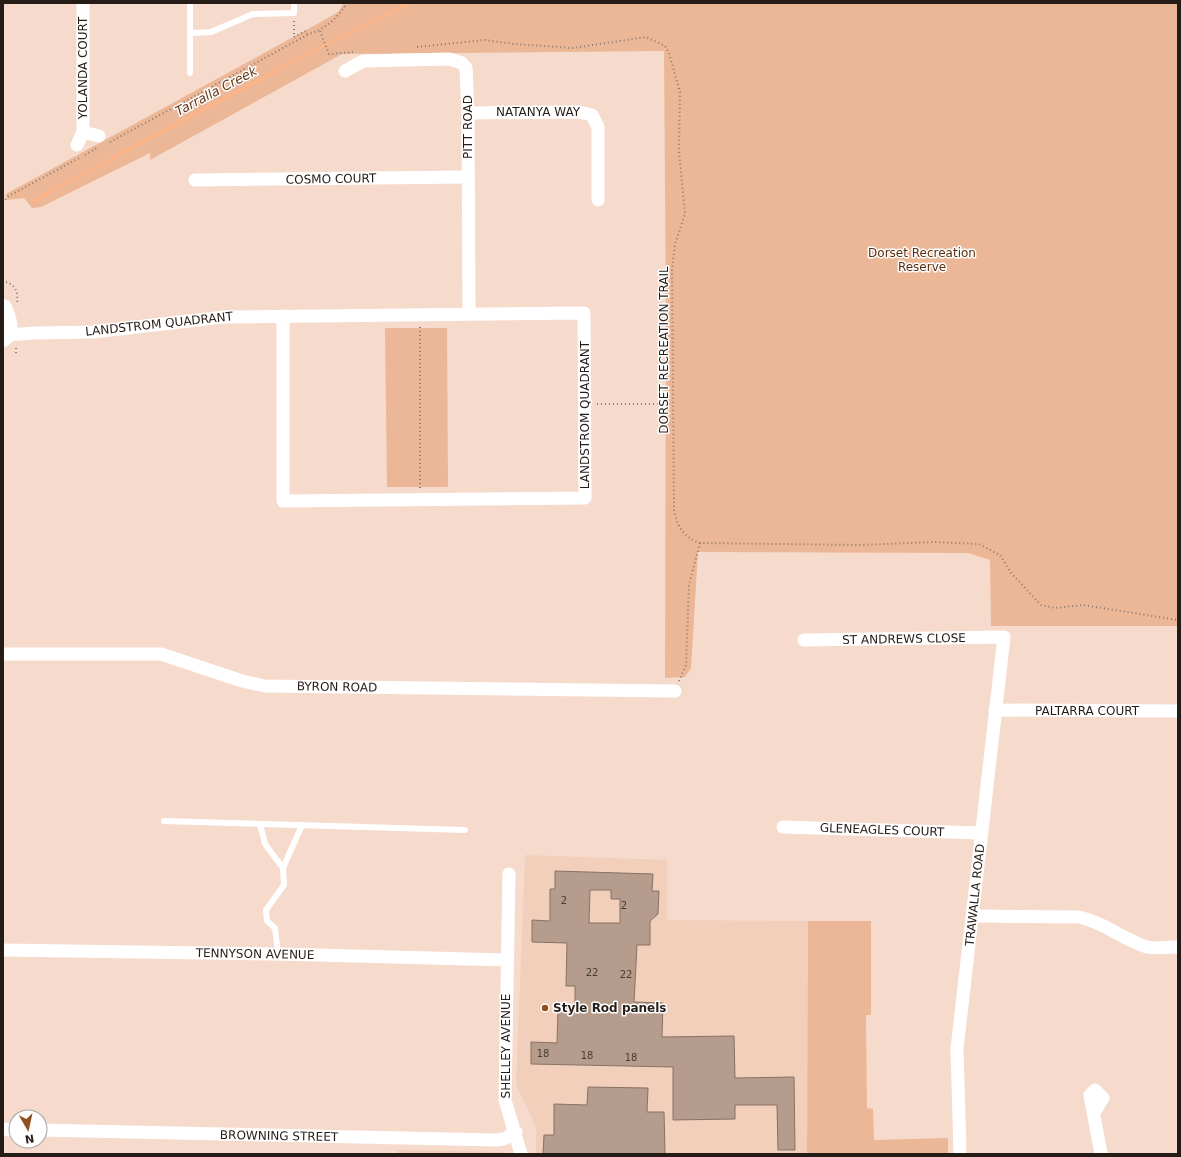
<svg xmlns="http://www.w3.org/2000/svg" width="1181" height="1157" font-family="'DejaVu Sans',sans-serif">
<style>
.built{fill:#f1cfbb}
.green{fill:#ebb797}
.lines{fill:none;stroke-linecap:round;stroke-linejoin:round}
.stream{stroke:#fcb588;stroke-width:3.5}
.building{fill:#b59c8d;stroke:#887163;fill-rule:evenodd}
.path{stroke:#8b796f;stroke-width:2;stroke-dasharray:1 3;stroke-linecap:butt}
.lane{stroke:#fff;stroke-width:6}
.street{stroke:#fff;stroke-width:13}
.secondary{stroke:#fff;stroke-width:18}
.poi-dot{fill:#924f1f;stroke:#fff;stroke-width:1.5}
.labels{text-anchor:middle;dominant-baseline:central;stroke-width:3;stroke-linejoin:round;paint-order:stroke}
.number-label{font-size:10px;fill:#4a3c34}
.street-label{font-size:12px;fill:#261c17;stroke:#fff}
.park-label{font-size:12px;fill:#5b2e0c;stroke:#fff}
.poi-label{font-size:12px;font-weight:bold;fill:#261c17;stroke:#fff;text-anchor:start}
.water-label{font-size:13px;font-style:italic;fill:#693b1b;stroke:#fff}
</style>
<rect width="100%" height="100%" fill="#f6dbcc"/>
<g class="built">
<path d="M525 855 667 860V920L808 921 807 1154H536V1127L516 1084Z"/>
<path d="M397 1150 506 1152 508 1154H397Z"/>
</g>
<g class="green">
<path d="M344 3H1178V626H991L990 560 968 553 698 552 691 668 685 677 665 678 666 314 664 51 342 54 150 160V153L41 207 32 208 24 198 7 200 6 194 319 23 338 12Z"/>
<path d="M385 328H447L448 487H387Z"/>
<path d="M808 921H871V1015H866L867 1108 873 1109 874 1140 948 1138V1154H807Z"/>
</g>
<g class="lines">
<path class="stream" d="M33 201 315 50 411 3"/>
</g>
<g class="building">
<path d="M555 871 653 874 652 891H659L658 914 650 921V945H637L634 1002 663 1003 662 1037 734 1036 735 1078 794 1077 795 1150H778L777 1105H735V1119L673 1120V1067L531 1064V1042L557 1043 558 1009H575V986H566L567 943 532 942V920L550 921V889H555ZM590 890H611V899H620V923H589Z"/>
<path d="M588 1087 648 1088 647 1112H664L665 1154H543L544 1135H554V1104L587 1105Z"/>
</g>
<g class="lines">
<g class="path">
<path d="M294 21V37L306 31 307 34"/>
<path d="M320 31 329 54 353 52"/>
<path d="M417 47 485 40 514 44 573 48 646 37 665 46 669 53 680 92 679 151 685 214 675 244 672 270 674 509C676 525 684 538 700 543L861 545 935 542 979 544 1000 555 1011 573 1041 605 1055 608 1083 605 1178 620"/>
<path d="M110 142 307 35C325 29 337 19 347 3"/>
<path d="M85 155 97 148"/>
<path d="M3 203 7 197 81 157"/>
<path d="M6 282C17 286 18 293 17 303"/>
<path d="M16 353V346"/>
<path d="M597 404H672"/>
<path d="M420 488V327"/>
<path d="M679 681 686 665 689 585 700 543"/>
</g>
<g class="lane">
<path d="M190 3V73"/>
<path d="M191 33 211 32 253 14 294 13V3"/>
<path d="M164 821 465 830"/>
<path d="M260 824 265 844 283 868"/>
<path d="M278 954 275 928 267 921 266 910 284 885 283 868 302 825"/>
</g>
<g class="street">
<path d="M83 3V132"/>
<path d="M345 71 363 61 449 59 462 63 466 68 468 113 469 313"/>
<path d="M468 113 579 112 592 115 598 127V200"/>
<path d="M77 145 83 132 99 136"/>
<path d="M195 180 468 177"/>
<path d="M7 335 35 333 93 332 224 317 584 313 585 498 283 501V316"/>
<path d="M804 640 1004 637 957 1049 960 1154"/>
<path d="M3 654H161L242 681 265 686 675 691"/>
<path d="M995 710 1178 711"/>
<path d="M783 827 981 833"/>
<path d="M509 874 505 1100 521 1154"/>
<path d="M973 916 1079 917C1104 922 1123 940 1147 947 1156 949 1168 947 1178 947"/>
<path d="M3 950 278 954 507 960"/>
<path d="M1094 1113 1103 1098 1095 1090 1090 1095 1101 1154"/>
<path d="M3 1129 16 1130"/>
<path d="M40 1130 496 1140 504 1139 516 1132"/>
</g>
<path class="secondary" d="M3 308C7 317 13 332 3 338"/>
</g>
<circle class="poi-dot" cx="545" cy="1008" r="4"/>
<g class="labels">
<g class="number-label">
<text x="564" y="900">2</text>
<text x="624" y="905">2</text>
<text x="592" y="972">22</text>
<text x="626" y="974">22</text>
<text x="543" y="1053">18</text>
<text x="587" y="1055">18</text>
<text x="631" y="1057">18</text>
</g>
<g class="street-label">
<text transform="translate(83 68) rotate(-90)">YOLANDA COURT</text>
<text x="538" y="112">NATANYA WAY</text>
<text transform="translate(468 127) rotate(-90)">PITT ROAD</text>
<text transform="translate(331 179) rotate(-1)">COSMO COURT</text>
<text transform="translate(159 324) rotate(-6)">LANDSTROM QUADRANT</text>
<text transform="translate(664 350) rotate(-90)">DORSET RECREATION TRAIL</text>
<text transform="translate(585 415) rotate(-90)">LANDSTROM QUADRANT</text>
<text transform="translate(904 639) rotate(-1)">ST ANDREWS CLOSE</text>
<text transform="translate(337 687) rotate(1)">BYRON ROAD</text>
<text x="1087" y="711">PALTARRA COURT</text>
<text transform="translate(882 830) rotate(2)">GLENEAGLES COURT</text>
<text transform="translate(975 895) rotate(-84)">TRAWALLA ROAD</text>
<text transform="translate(255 954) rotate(1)">TENNYSON AVENUE</text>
<text transform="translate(506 1046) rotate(-90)">SHELLEY AVENUE</text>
<text transform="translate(279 1136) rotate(1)">BROWNING STREET</text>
</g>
<g class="park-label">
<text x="922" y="253">Dorset Recreation<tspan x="922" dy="14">Reserve</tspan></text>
</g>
<g class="poi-label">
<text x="553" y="1008">Style Rod panels</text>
</g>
<g class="water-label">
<text transform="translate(216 91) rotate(-28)">Tarralla Creek</text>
</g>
</g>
<rect width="1181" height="1157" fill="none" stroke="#261c17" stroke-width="8"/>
<g transform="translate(28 1129) rotate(171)"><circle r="19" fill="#ffffff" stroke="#a8a4a2"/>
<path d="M0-3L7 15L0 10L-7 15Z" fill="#924f1f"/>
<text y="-6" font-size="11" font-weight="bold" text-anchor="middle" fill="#261c17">N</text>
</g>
</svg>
